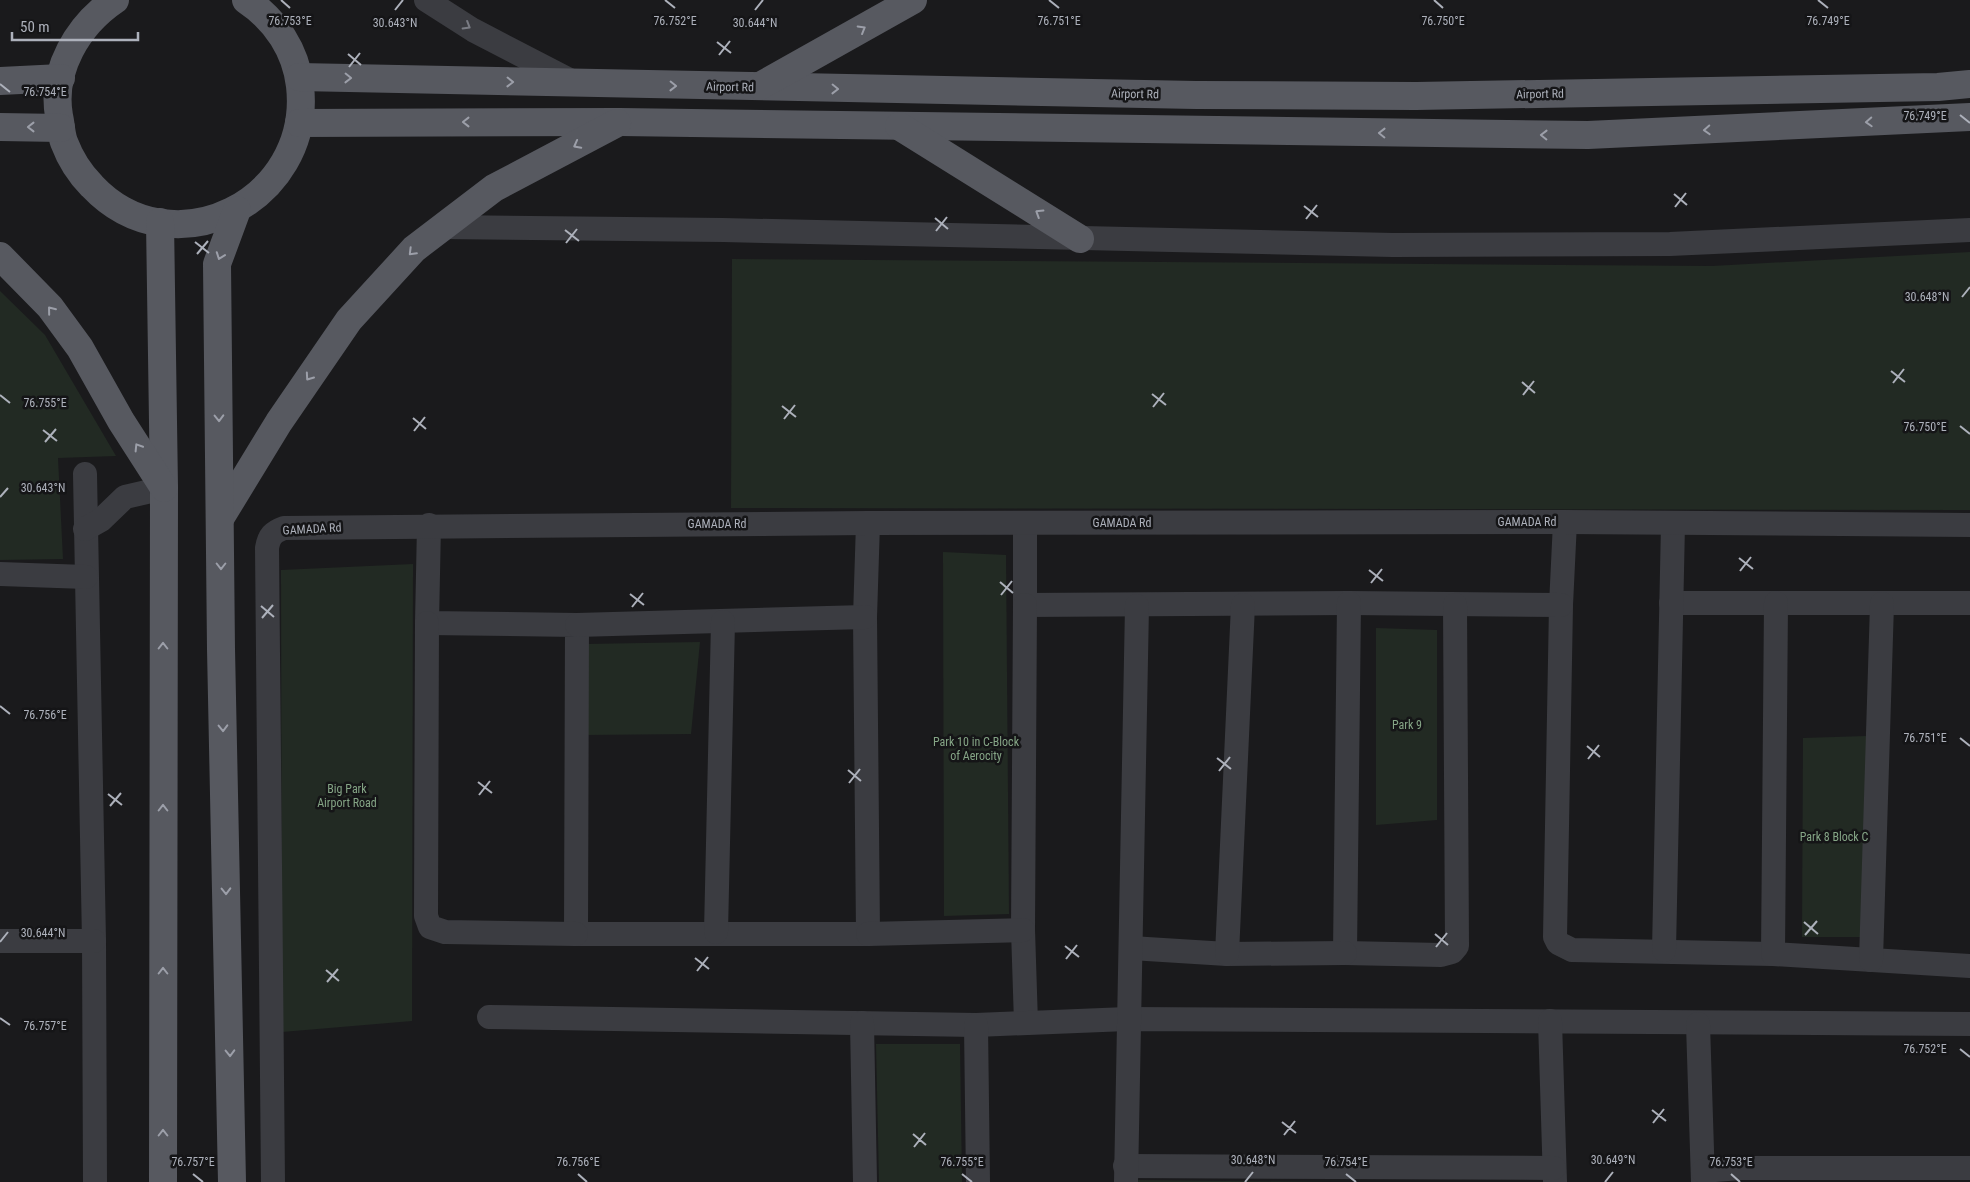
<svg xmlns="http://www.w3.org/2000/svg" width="1970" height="1182" font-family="'Roboto Condensed',sans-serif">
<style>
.green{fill:#222a23}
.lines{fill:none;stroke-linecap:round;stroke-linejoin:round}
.minor{stroke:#3b3c41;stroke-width:24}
.major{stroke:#575960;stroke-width:28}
.oneway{stroke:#7a7c84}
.oneway2{stroke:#9c9fa9}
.ticks{fill:none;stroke:#adb1bb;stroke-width:2}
.labels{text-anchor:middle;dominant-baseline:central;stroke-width:5;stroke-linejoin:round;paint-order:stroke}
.street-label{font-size:12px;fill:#adb1bb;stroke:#151517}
.park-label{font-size:12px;fill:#85a586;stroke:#151517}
.ticks-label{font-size:12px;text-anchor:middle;fill:#adb1bb;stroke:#151517;stroke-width:5;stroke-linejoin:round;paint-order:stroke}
</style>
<rect width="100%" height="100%" fill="#1a1a1c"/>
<g class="green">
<path d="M1970 252V510L731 508 732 259 1712 266Z"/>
<path d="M0 291 45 335 116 456 58 458 63 559 0 560Z"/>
<path d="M943 552 1006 555 1009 914 944 916Z"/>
<path d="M413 564 412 1021 282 1032 281 570Z"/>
<path d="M1376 628 1437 630V820L1376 825Z"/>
<path d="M700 642 691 734 585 735 586 644Z"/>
<path d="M1866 736 1867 937H1802L1803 738Z"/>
<path d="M876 1044H960L962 1182H879Z"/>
<path d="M1135 1180 1334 1182H1135Z"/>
</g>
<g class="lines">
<g class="minor">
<path d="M426 0 473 30 575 83"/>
<path d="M442 227 723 230 1393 245 1670 244 1970 230"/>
<path d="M85 474 94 941 95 1182"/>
<path d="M1565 522 1561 605 1555 937 1558 943 1572 950 1773 954"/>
<path d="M1025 524V605L1349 603 1561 605"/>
<path d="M429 525 427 623 577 625 576 934H868L865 617 868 523"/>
<path d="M85 529 101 520 125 497 164 488"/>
<path d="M0 574 86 577"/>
<path d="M1349 603 1345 953 1441 955 1452 952 1457 946 1455 605"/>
<path d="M1671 603H1970"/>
<path d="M1776 603 1773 954 1970 966"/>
<path d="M1025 605 1023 930 1026 1023"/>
<path d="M427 623 426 916 430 927 445 932 576 934"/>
<path d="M577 625 865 617"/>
<path d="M716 932 723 622"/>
<path d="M868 934 1023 930"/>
<path d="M0 941H94"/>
<path d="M1131 948 1227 954 1345 953"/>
<path d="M1664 950 1673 524"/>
<path d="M1227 954 1243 605"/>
<path d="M1871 960 1882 604"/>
<path d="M489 1017 976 1025 1127 1019 1970 1024"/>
<path d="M1550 1021 1555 1182"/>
<path d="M862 1023 865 1182"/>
<path d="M1698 1024 1703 1182"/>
<path d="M976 1025 978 1182"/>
<path d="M1125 1166 1554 1168"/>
<path d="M1703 1171 1740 1168H1970"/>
<path d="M273 1182 267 548C269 536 273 532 284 528L868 523 1565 522 1970 525"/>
<path d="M1126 1182 1137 606"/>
</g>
<g class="major">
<path d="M115 0C78 25 51 70 59 116 61 124 61 134 64 142 70 158 80 174 92 186 173 272 313 201 300 86 296 51 276 20 246 0"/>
<path d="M299 77 1196 95 1416 96 1938 87 1970 84"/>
<path d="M0 81 61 78"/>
<path d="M760 86 913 0"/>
<path d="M299 123 620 122 1588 135 1970 117"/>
<path d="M899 126 1080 239"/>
<path d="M0 127 61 128"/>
<path d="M160 222 164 488 163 1182"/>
<path d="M0 256 50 307 80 348 121 421 164 488"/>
<path d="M221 517 279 422 349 320 414 249 494 188 617 123"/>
<path d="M232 1182 221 649 217 264 237 210"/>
</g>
</g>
<defs><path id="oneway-chevron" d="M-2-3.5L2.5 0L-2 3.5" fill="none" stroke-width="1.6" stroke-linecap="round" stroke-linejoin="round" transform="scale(1.25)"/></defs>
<use class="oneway" href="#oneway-chevron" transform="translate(467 26) rotate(31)"/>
<g class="oneway2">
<use href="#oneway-chevron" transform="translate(862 29) rotate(-30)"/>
<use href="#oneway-chevron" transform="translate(348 78) rotate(1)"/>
<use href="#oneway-chevron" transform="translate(510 82) rotate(1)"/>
<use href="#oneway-chevron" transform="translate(673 86) rotate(1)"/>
<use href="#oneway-chevron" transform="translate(835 89) rotate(1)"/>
<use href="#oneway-chevron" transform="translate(466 122) rotate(-180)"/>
<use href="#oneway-chevron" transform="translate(1869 122) rotate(177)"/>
<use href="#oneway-chevron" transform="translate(31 127) rotate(-180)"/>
<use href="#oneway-chevron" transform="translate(1707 130) rotate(177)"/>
<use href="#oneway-chevron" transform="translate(1382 133) rotate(-179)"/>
<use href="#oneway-chevron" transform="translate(1544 135) rotate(-179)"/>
<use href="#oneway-chevron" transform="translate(577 145) rotate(152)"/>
<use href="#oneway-chevron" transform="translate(1039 213) rotate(-148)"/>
<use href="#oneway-chevron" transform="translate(412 252) rotate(135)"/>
<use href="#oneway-chevron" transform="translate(220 256) rotate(110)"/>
<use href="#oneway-chevron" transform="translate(51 310) rotate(-129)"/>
<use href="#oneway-chevron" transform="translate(309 377) rotate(125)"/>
<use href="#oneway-chevron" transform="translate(219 418) rotate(89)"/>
<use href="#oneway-chevron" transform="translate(138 447) rotate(-122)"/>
<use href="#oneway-chevron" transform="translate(221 566) rotate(90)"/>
<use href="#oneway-chevron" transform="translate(163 646) rotate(-90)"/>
<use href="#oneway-chevron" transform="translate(223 728) rotate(89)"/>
<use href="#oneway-chevron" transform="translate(163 808) rotate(-90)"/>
<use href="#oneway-chevron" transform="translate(226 891) rotate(89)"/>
<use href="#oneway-chevron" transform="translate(163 971) rotate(-90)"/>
<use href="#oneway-chevron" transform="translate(230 1053) rotate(89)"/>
<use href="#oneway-chevron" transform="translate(163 1133) rotate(-90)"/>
</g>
<path class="ticks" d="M281 0 290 8M665 0 675 8M1049 0 1059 8M1434 0 1443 8M1818 0 1828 8M395 10 403 0M755 10 763 0M717 42 731 53M348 54 361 65M719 55 730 41M349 67 360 53M0 84 10 92M1960 115 1970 123M1674 194 1687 205M1304 206 1318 217M1675 207 1686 193M935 218 948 229M1306 219 1317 205M565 230 579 241M936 231 947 217M195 242 209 253M566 243 577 229M197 254 208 241M1962 297 1970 287M1891 371 1905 382M1522 382 1535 393M1893 383 1904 369M1152 394 1166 405M0 395 10 403M1523 395 1534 381M782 406 796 417M1153 407 1164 393M413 418 426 429M784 419 795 405M1960 426 1970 434M43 430 57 441M414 431 425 417M45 442 56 429M0 497 8 488M1739 558 1753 569M1369 570 1383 581M1740 571 1751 557M1000 582 1013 593M1371 583 1382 569M630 594 644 605M1001 595 1012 581M261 606 274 617M632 607 643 593M262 618 273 605M0 706 10 714M1960 738 1970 746M1587 746 1600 757M1217 758 1231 769M1588 759 1599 745M848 770 861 781M1219 771 1230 757M478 782 492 793M849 783 860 769M108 794 122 805M479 795 490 781M110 806 121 793M1804 922 1818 934M1435 934 1448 945M1805 935 1817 921M0 942 8 932M1065 946 1079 957M1436 947 1447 933M695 958 709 969M1066 959 1077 945M326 970 339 981M697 971 708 957M327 982 338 969M0 1018 10 1025M1960 1049 1970 1057M1652 1110 1666 1121M1282 1122 1296 1133M1653 1123 1664 1109M913 1134 926 1145M1284 1135 1295 1121M914 1147 925 1133M193 1174 203 1182M578 1174 587 1182M962 1174 972 1182M1346 1174 1356 1182M1731 1174 1740 1182M1245 1182 1253 1172M1605 1182 1613 1172"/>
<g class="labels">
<g class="street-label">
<text transform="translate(730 87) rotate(1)">Airport Rd</text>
<text transform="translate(1135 94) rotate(1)">Airport Rd</text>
<text transform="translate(1540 94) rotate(-1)">Airport Rd</text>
<text x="1527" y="522">GAMADA Rd</text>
<text x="1122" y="523">GAMADA Rd</text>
<text x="717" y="524">GAMADA Rd</text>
<text transform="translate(312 529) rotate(-3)">GAMADA Rd</text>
</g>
<g class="park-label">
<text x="1407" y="725">Park 9</text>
<text x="976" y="742">Park 10 in C-Block<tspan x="976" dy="14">of Aerocity</tspan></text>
<text x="347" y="789">Big Park<tspan x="347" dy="14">Airport Road</tspan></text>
<text x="1834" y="837">Park 8 Block C</text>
</g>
</g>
<g class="ticks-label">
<text x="1443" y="25">76.750°E</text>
<text x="290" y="25">76.753°E</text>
<text x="675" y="25">76.752°E</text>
<text x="1059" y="25">76.751°E</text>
<text x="1828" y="25">76.749°E</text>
<text x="395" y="27">30.643°N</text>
<text x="755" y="27">30.644°N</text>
<text x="45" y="96">76.754°E</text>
<text x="1925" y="120">76.749°E</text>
<text x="1927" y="301">30.648°N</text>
<text x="45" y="407">76.755°E</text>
<text x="1925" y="431">76.750°E</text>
<text x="43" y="492">30.643°N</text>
<text x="45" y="719">76.756°E</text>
<text x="1925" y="742">76.751°E</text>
<text x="43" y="937">30.644°N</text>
<text x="45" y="1030">76.757°E</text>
<text x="1925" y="1053">76.752°E</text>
<text x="1253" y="1164">30.648°N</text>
<text x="1613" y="1164">30.649°N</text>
<text x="193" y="1166">76.757°E</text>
<text x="578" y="1166">76.756°E</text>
<text x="962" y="1166">76.755°E</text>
<text x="1346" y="1166">76.754°E</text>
<text x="1731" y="1166">76.753°E</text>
</g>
<path d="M12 32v8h126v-8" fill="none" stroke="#adb1bb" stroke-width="2.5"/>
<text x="20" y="32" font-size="15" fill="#adb1bb" stroke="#151517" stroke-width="4" paint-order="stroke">50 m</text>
</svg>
